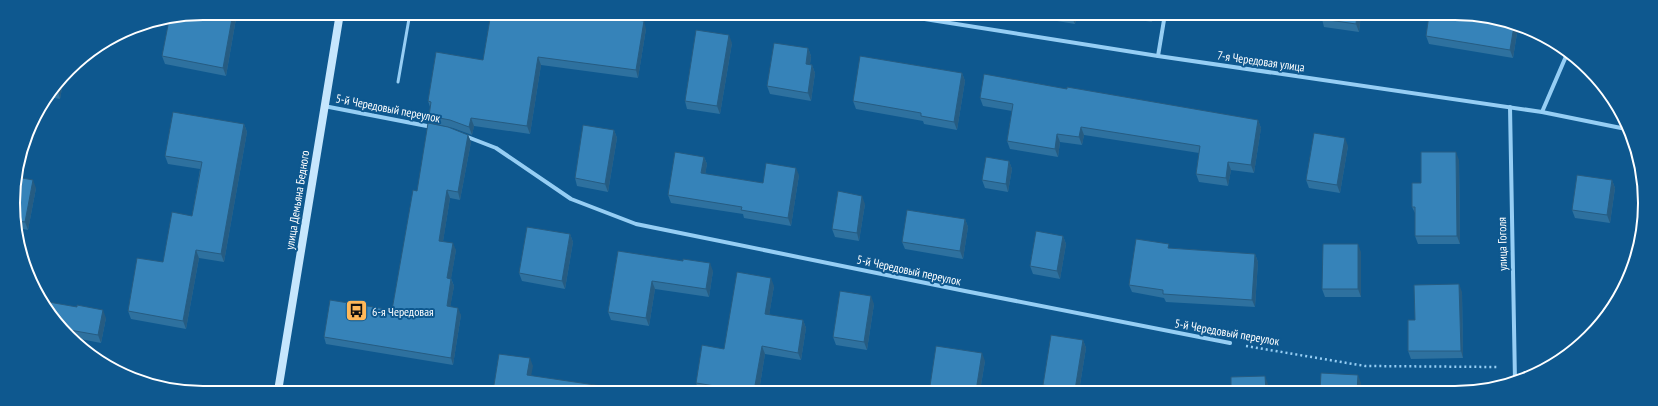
<svg xmlns="http://www.w3.org/2000/svg" width="1658" height="406" font-family="'PT Sans Narrow',sans-serif">
<style>
.lines{fill:none;stroke-linecap:round;stroke-linejoin:round}
.path{stroke:#96cef4;stroke-width:2.5;stroke-dasharray:2 3;stroke-linecap:butt}
.lane{stroke:#96cef4;stroke-width:3}
.street{stroke:#96cef4;stroke-width:4}
.secondary{stroke:#c6e6fd;stroke-width:8}
.wall{fill:#2e719f}
.shaded-wall{fill:#265c82}
.building{fill:#3683b9;stroke:#265c82}
.labels{text-anchor:middle;dominant-baseline:central;stroke-width:4;stroke-linejoin:round;paint-order:stroke}
.street-label{font-size:12px;fill:#fff;stroke:#0e588f}
.poi-label{font-size:12px;fill:#fff;stroke:#0e588f;text-anchor:start}
.rim{fill:none;stroke:#fff;stroke-width:2}
</style>
<rect width="100%" height="100%" fill="#0e588f"/>
<g class="lines">
<path class="path" d="M1246 346 1365 366 1497 367"/>
<path class="lane" d="M398 82 410 13"/>
<g class="street">
<path d="M893 14 1158 56 1542 112 1626 129"/>
<path d="M1158 56 1165 14"/>
<path d="M324 106 432 127"/>
<path d="M1510 107 1515 381"/>
<path d="M1542 112 1567 54"/>
<path d="M465 136 496 148 571 199 636 224 965 291 1230 343"/>
</g>
<path class="secondary" d="M278 391 340 13"/>
</g>
<g class="wall">
<path d="M237 13 226 76 165 64 162 56Z"/>
<path d="M1044 14H1077L1075 24 1045 19Z"/>
<path d="M1102 14H1153L1152 22Z"/>
<path d="M1253 14H1280L1279 18Z"/>
<path d="M1361 14 1359 32 1324 27 1322 19Z"/>
<path d="M1518 27 1513 58 1429 44 1426 36Z"/>
<path d="M646 29 638 78 541 65 530 134 474 126 472 135 453 128 431 123 429 116 430 107 428 101 483 60Z"/>
<path d="M732 43 720 114 687 109 685 101Z"/>
<path d="M808 48 811 56 810 64 812 65 815 73 811 101 770 94 767 86Z"/>
<path d="M962 73 965 81 957 130 924 124 923 121 856 109 853 101Z"/>
<path d="M64 78 60 99 49 97Z"/>
<path d="M1067 89 1258 120 1261 128 1254 173 1231 170 1228 186 1199 182 1196 174 1199 153 1084 135 1082 145 1060 142 1058 157 1010 149 1007 141 1012 111 983 106 980 98Z"/>
<path d="M40 109 39 119 33 118Z"/>
<path d="M244 124 247 132 224 262 199 258 186 329 131 319 128 311 163 262 192 216 200 169 168 164 165 156Z"/>
<path d="M614 130 617 138 608 192 577 186 575 178Z"/>
<path d="M468 135 471 142 460 200 450 198 443 241 456 250 451 278 454 286 450 307 461 315 453 365 326 344 324 337 392 310 417 191Z"/>
<path d="M1348 146 1340 193 1309 188 1306 180Z"/>
<path d="M704 157 707 164 705 174 763 183 799 175 791 226 744 218 743 214 671 203 668 195Z"/>
<path d="M1459 160 1460 244H1418L1415 236V213L1412 207Z"/>
<path d="M1009 161 1012 169 1008 192 985 188 982 180Z"/>
<path d="M1612 180 1615 188 1610 223 1575 218 1572 210Z"/>
<path d="M36 188 28 230 18 228 13 190Z"/>
<path d="M865 204 859 241 835 237 832 229Z"/>
<path d="M965 219 968 227 963 259 905 249 902 242Z"/>
<path d="M570 234 573 242 565 289 522 281 519 273Z"/>
<path d="M1063 236 1066 244 1060 279 1033 274 1030 266Z"/>
<path d="M1170 248 1255 254 1258 262 1255 307 1166 302 1164 298 1132 292 1129 285Z"/>
<path d="M618 251 713 271 709 297 655 289 649 326 611 320 608 312Z"/>
<path d="M1361 252V297H1325L1322 289Z"/>
<path d="M774 286 769 315 803 320 806 328 801 360 765 354 759 391H699L696 383 724 349Z"/>
<path d="M1462 292 1463 358 1411 359 1408 351 1415 320Z"/>
<path d="M874 304 867 350 836 345 833 337Z"/>
<path d="M106 318 101 343 75 338 52 319Z"/>
<path d="M1083 340 1086 348 1079 391H1046L1043 385Z"/>
<path d="M985 361 980 391H932L930 386Z"/>
</g>
<g class="shaded-wall">
<path d="M233 13H237L226 76 223 68Z"/>
<path d="M1074 14H1077L1075 24 1073 20Z"/>
<path d="M1151 14H1153L1152 22 1150 18Z"/>
<path d="M1357 14H1361L1359 32 1356 24Z"/>
<path d="M644 21 646 29 638 78 636 70Z"/>
<path d="M1514 26 1518 27 1513 58 1510 50Z"/>
<path d="M729 35 732 43 720 114 717 106Z"/>
<path d="M808 48 811 56 809 72 806 64Z"/>
<path d="M538 57 541 65 530 134 527 126Z"/>
<path d="M812 65 815 73 811 101 808 93Z"/>
<path d="M962 73 965 81 957 130 954 122Z"/>
<path d="M64 78 60 99 58 91 59 85Z"/>
<path d="M40 109 39 119 37 114Z"/>
<path d="M471 118 474 126 472 135 469 127Z"/>
<path d="M1258 120 1261 128 1254 173 1251 165Z"/>
<path d="M244 124 247 132 224 262 221 254Z"/>
<path d="M1081 127 1084 135 1082 145 1079 137Z"/>
<path d="M614 130 617 138 608 192 605 184Z"/>
<path d="M1057 134 1060 142 1058 157 1055 149Z"/>
<path d="M468 135 471 142 460 200 458 192Z"/>
<path d="M1345 138 1348 146 1340 193 1337 185Z"/>
<path d="M1456 152 1459 160 1460 244 1457 236Z"/>
<path d="M704 157 707 164 704 181 701 173Z"/>
<path d="M1009 161 1012 169 1008 192 1006 184Z"/>
<path d="M1228 162 1231 170 1228 186 1226 178Z"/>
<path d="M796 168 799 175 791 226 788 218Z"/>
<path d="M33 180 36 188 28 230 25 222Z"/>
<path d="M1612 180 1615 188 1610 223 1607 215Z"/>
<path d="M447 190 450 198 442 248 439 241Z"/>
<path d="M862 196 865 204 859 241 857 233Z"/>
<path d="M965 219 968 227 963 259 960 251Z"/>
<path d="M570 234 573 242 565 289 562 281Z"/>
<path d="M1063 236 1066 244 1060 279 1057 271Z"/>
<path d="M453 243 456 250 450 285 447 278Z"/>
<path d="M1358 244 1361 252V297L1358 289Z"/>
<path d="M196 250 199 258 186 329 183 321Z"/>
<path d="M1255 254 1258 262 1255 307 1252 300Z"/>
<path d="M710 263 713 271 709 297 706 289Z"/>
<path d="M771 278 774 286 768 322 765 314Z"/>
<path d="M451 279 454 286 449 314 447 306Z"/>
<path d="M652 281 655 289 649 326 646 318Z"/>
<path d="M1459 284 1462 292 1463 358 1461 351Z"/>
<path d="M871 296 874 304 867 350 864 342Z"/>
<path d="M458 308 461 315 453 365 451 358Z"/>
<path d="M103 310 106 318 101 343 98 335Z"/>
<path d="M803 320 806 328 801 360 798 353Z"/>
<path d="M1083 340 1086 348 1079 391H1075V390Z"/>
<path d="M762 346 765 354 759 391H754Z"/>
<path d="M982 353 985 361 980 391H976Z"/>
<path d="M530 358 533 366 530 382 527 375Z"/>
<path d="M1358 375 1361 383 1360 391H1357Z"/>
<path d="M1265 376 1268 384 1269 391H1266Z"/>
</g>
<g class="building">
<path d="M203 13H233L223 68 162 56 169 20Z"/>
<path d="M491 13 594 14 644 21 636 70 538 57 527 126 471 118 469 127 450 120 429 116 431 102 428 101 436 52 483 60Z"/>
<path d="M1044 14H1074L1073 20Z"/>
<path d="M1127 14H1151L1150 18Z"/>
<path d="M1322 14H1357L1356 24 1322 19Z"/>
<path d="M1429 15H1480L1514 26 1510 50 1426 36Z"/>
<path d="M696 30 729 35 717 106 685 101Z"/>
<path d="M774 43 808 48 806 64 812 65 808 93 767 86Z"/>
<path d="M860 56 962 73 954 122 921 116V113L853 101Z"/>
<path d="M984 74 1067 89V87L1258 120 1251 165 1228 162 1226 178 1196 174 1200 146 1081 127 1079 137 1057 134 1055 149 1007 141 1013 104 980 98Z"/>
<path d="M59 85 58 91H54Z"/>
<path d="M173 112 244 124 221 254 196 250 183 321 128 311 137 258 163 262 172 212 192 216 202 162 165 156Z"/>
<path d="M428 123 448 127 468 135 458 192 447 190 439 241 453 243 447 278 451 279 447 306 458 308 451 358 324 337 330 300 392 310 413 190 417 191Z"/>
<path d="M583 125 614 130 605 184 575 178Z"/>
<path d="M1314 133 1345 138 1337 185 1306 180Z"/>
<path d="M675 152 704 157 701 173 763 183 766 163 796 168 788 218 741 210 742 207 668 195Z"/>
<path d="M1421 152H1456L1457 236H1415V207H1412V183H1421Z"/>
<path d="M986 157 1009 161 1006 184 982 180Z"/>
<path d="M1577 175 1612 180 1607 215 1572 210Z"/>
<path d="M17 177 33 180 25 222 17 221 13 190Z"/>
<path d="M838 191 862 196 857 233 832 229Z"/>
<path d="M907 210 965 219 960 251 902 242Z"/>
<path d="M527 227 570 234 562 281 519 273Z"/>
<path d="M1036 231 1063 236 1057 271 1030 266Z"/>
<path d="M1136 239 1169 244 1168 248 1255 254 1252 300 1163 294V290L1129 285Z"/>
<path d="M1323 244H1358V289H1322Z"/>
<path d="M618 251 683 261V259L710 263 706 289 652 281 646 318 608 312Z"/>
<path d="M737 272 771 278 765 314 803 320 798 353 762 346 754 391H747L696 383 702 345 724 349Z"/>
<path d="M1459 284 1461 351H1408V320H1415L1414 285Z"/>
<path d="M840 291 871 296 864 342 833 337Z"/>
<path d="M43 301 77 307V305L103 310 98 335 64 329 52 319Z"/>
<path d="M1051 335 1083 340 1075 390 1043 385Z"/>
<path d="M936 346 982 353 976 391H962L930 386Z"/>
<path d="M1570 346H1577L1570 351Z"/>
<path d="M499 354 530 358 527 375 636 391H493Z"/>
<path d="M1321 373 1358 375 1357 391H1320Z"/>
<path d="M1265 376 1266 391H1231V377Z"/>
</g>
<defs>
<symbol id="bus-square" viewBox="-11 -11 22 22"><rect x="-9" y="-9" width="18" height="18" rx="4" fill="#ffb859" stroke="#0e588f"/><path d="M-5-6H5V4H4V6H2V4H-2V6H-4V4H-5ZM-3.5-4V0h7V-4ZM-3.5 1.2v1.5H-2V1.2ZM2 1.2v1.5H3.5V1.2Z" fill="#111"/></symbol>
</defs>
<g fill-rule="evenodd">
<use href="#bus-square" x="344" y="298" width="25" height="25"/>
</g>
<g class="labels">
<g class="street-label">
<text transform="translate(1261 61) rotate(8)">7-я Чередовая улица</text>
<text transform="translate(388 108) rotate(11)">5-й Чередовый переулок</text>
<text transform="translate(297 200) rotate(-81)">улица Демьяна Бедного</text>
<text transform="translate(1502 244) rotate(-91)">улица Гоголя</text>
<text transform="translate(909 270) rotate(12)">5-й Чередовый переулок</text>
<text transform="translate(1227 332) rotate(10)">5-й Чередовый переулок</text>
</g>
<g class="poi-label">
<text x="372" y="311">6-я Чередовая</text>
</g>
</g>
<path d="M0 0H1658V406H0ZM203 20H1455A183 183 0 0 1 1638 203V203A183 183 0 0 1 1455 386H203A183 183 0 0 1 20 203V203A183 183 0 0 1 203 20Z" fill="#0e588f" fill-rule="evenodd"/>
<path class="rim" d="M203 20H1455A183 183 0 0 1 1638 203V203A183 183 0 0 1 1455 386H203A183 183 0 0 1 20 203V203A183 183 0 0 1 203 20Z"/>
</svg>
